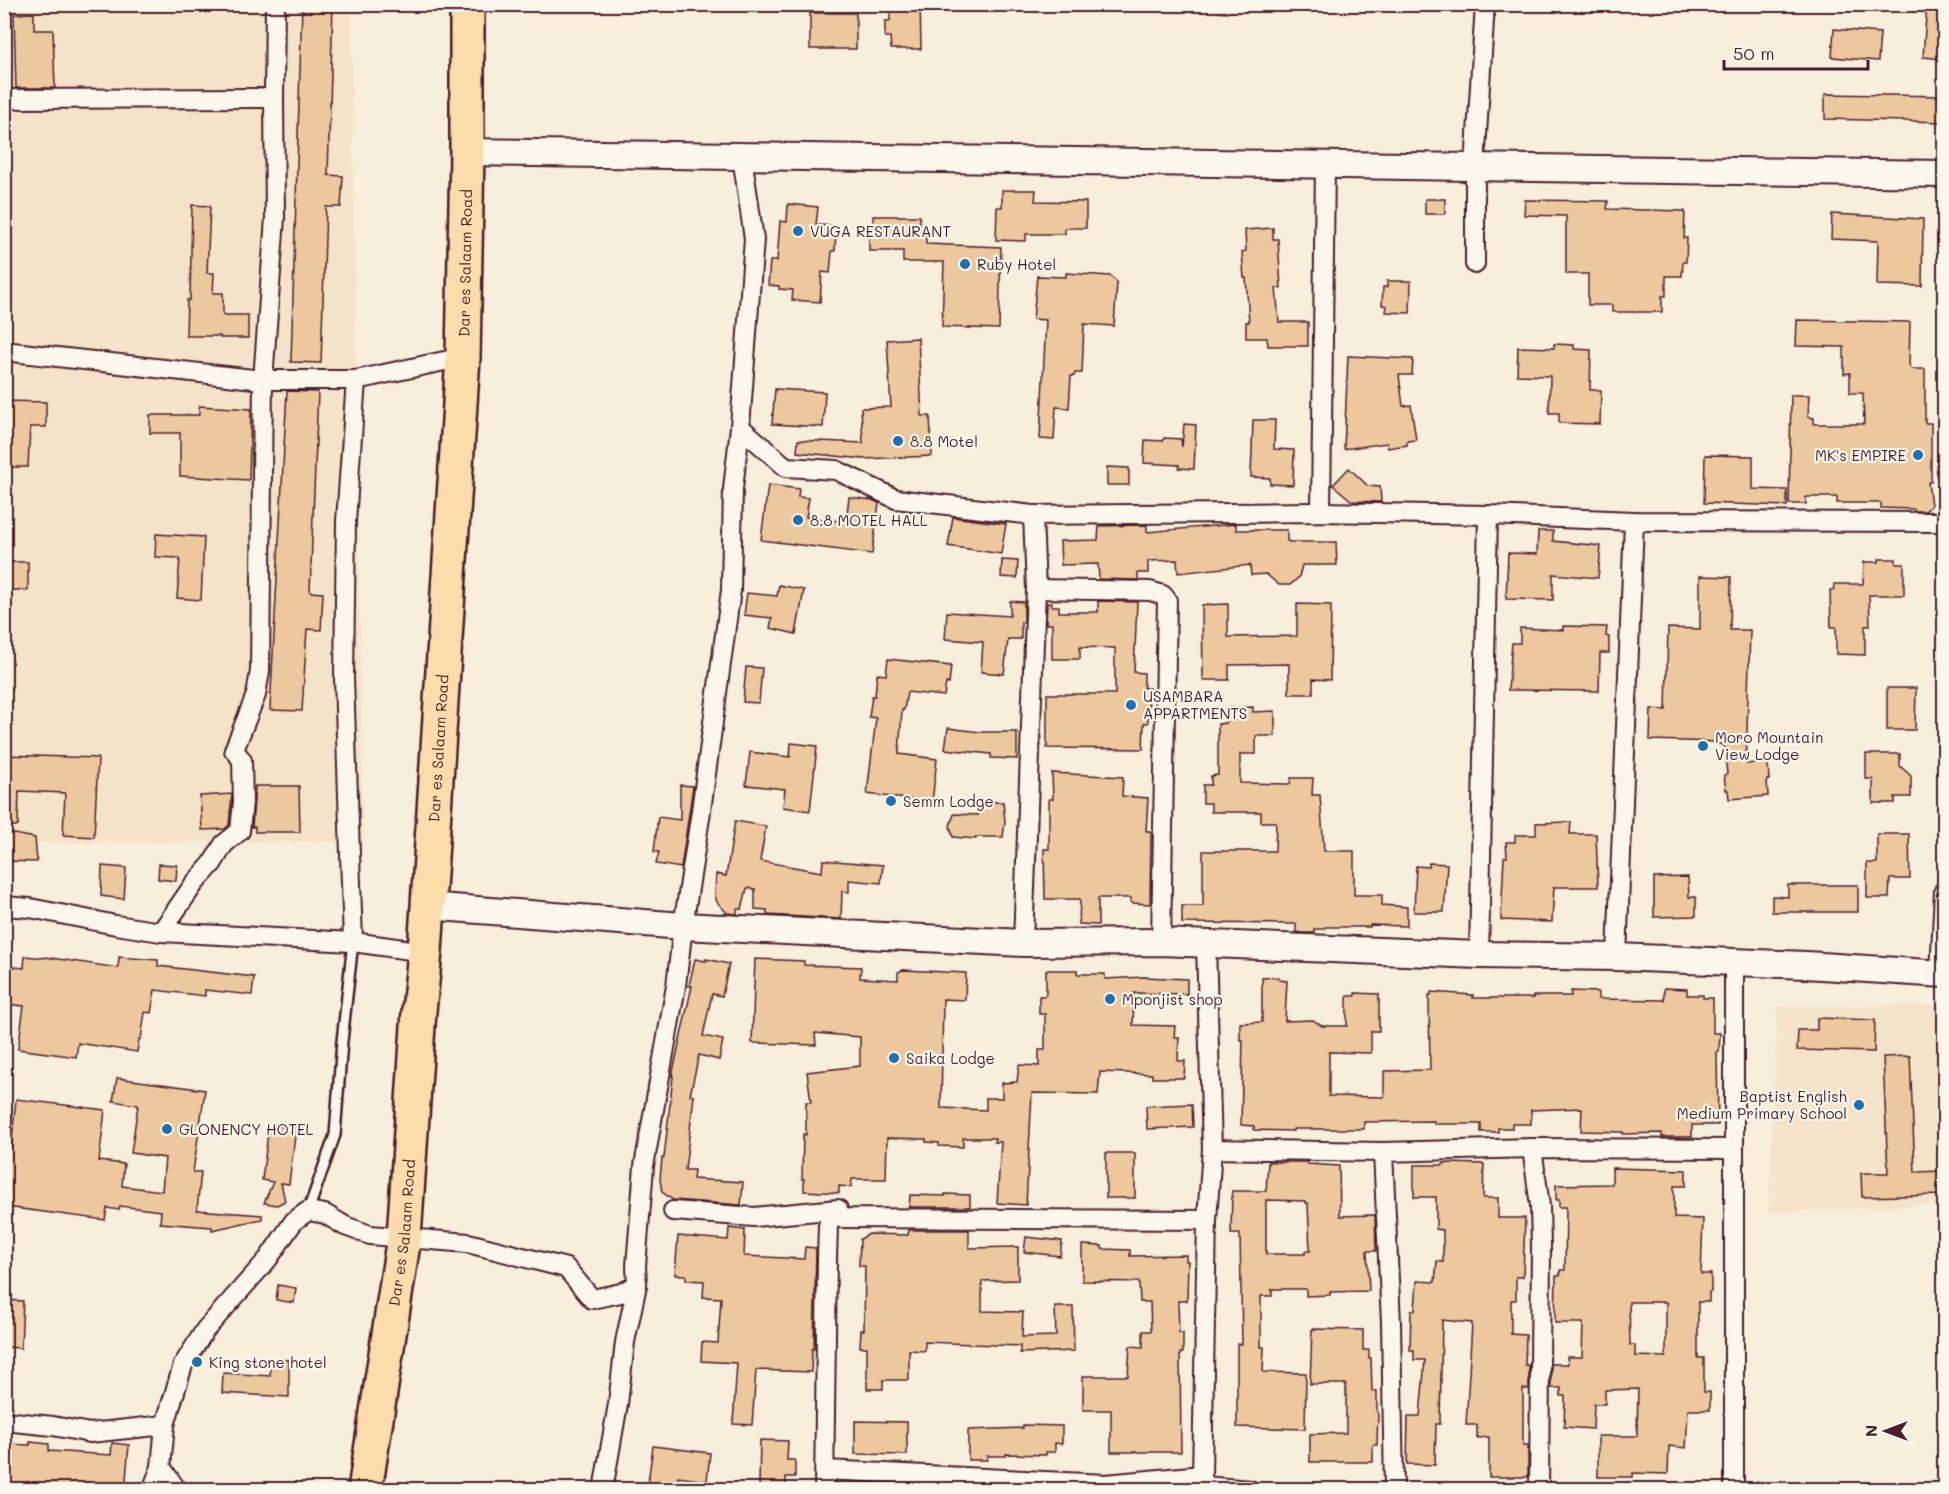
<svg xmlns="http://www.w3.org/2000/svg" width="1949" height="1494" font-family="Mali,sans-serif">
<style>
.built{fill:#f5e3c9}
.building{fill:#edc89e;stroke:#4a1f2b;stroke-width:1.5;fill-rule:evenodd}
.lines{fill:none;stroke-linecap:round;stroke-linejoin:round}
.lane-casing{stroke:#4a1f2b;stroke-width:14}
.street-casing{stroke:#4a1f2b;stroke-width:22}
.secondary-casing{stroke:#4a1f2b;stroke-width:30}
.highway-casing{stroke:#4a1f2b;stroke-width:38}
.lane{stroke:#fbf7ec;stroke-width:9}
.street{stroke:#fbf7ec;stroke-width:18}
.secondary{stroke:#fbf7ec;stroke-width:26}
.highway{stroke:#fbddab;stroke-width:33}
.poi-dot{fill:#1f6fb2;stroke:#fbf7ec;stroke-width:2}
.labels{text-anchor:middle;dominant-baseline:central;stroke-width:4.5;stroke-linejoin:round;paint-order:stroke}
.poi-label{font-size:15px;fill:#4a1f2b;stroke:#fbf7ec;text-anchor:start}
.street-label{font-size:15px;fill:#4a1f2b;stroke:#fbf7ec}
</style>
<rect width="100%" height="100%" fill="#f8eedc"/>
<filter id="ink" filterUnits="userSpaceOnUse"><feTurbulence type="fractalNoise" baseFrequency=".0167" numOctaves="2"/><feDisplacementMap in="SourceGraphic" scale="12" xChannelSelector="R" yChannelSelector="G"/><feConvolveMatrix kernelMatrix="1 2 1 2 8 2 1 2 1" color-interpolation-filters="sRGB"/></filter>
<g filter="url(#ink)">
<g class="built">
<path d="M4 5H351L363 842 5 843Z"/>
<path d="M1944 1005V1204L1768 1213 1778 1006Z"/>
</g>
<g class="building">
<path d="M302 4H333L328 175 343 176 341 207H326L321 363 291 362Z"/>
<path d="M898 4H920L921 49H891L890 37H885V21H890V11H898Z"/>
<path d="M1927 4H1944V59L1923 57Z"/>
<path d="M34 13V30H53L55 88H16L14 14Z"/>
<rect x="810" y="13" width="46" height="36"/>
<path d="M1834 29 1880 33 1878 61 1832 57Z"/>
<path d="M1825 94 1944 96V122L1825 119Z"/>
<path d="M1002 190H1036L1035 201 1086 202V228H1065V234H1026V241L996 240 997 207H1002Z"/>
<rect x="1425" y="199" width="20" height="15"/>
<path d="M1525 200 1608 201 1607 209 1685 211 1684 238H1687L1686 262H1683L1682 276H1666V296H1662V312H1612V305H1588V274H1566V216L1524 215Z"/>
<path d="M788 204 818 207 816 225 836 226 835 251H832L830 273 822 272 820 302 792 300 793 290 779 289V286L768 285 770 261H777L780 221 787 222Z"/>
<path d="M192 205 210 206 207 273H214L213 293H223V315H248V338H220V336H186L187 300H190Z"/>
<path d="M1832 214 1923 219 1922 286 1877 285 1878 241 1831 239Z"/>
<path d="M873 216H920V234H926V244L1001 247 999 329 942 327 944 262H903V251H869V234H873Z"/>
<path d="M1273 228V239H1278L1281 288H1276L1279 322H1308V346H1268L1267 338H1246V322H1249L1246 278H1244L1242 252 1246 251 1245 230Z"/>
<path d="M1066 273 1110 276 1117 282 1114 326 1084 324 1082 373H1075L1074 376H1071L1069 408 1056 407 1054 440 1040 439 1046 320 1033 319 1037 276 1066 277Z"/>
<path d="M1387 281H1411L1410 313 1386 312 1387 306 1382 305 1383 287H1387Z"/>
<path d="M1797 320 1910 322 1909 364 1911 369H1925V423H1931V482H1928L1931 506 1925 511H1915L1913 509 1881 508V503H1837V497H1806V504H1789L1791 395H1809L1808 417 1814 418V424H1864L1863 393H1850V373L1844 374V347L1796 346Z"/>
<path d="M918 338 922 416H930L932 456 864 459 797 452 798 440 863 443 861 408 891 407 887 340Z"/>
<path d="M1554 344 1574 345V349L1591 350 1590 390H1601L1600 424 1559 423V413H1549L1550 376 1517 375 1518 347 1554 348Z"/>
<path d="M1348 356 1413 359 1412 375H1399L1403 406 1411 405 1416 440 1407 441V445L1388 448 1387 443 1344 449Z"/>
<path d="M775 389 825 392 823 427 772 424Z"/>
<path d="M287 391 318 392 310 592 323 593 321 630 307 629 302 711 270 710Z"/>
<path d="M6 401 46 402V427H30L28 467H4Z"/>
<path d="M199 406 251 409 249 480 180 476V433H150V415H199Z"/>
<path d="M1253 420H1275L1274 449 1294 450 1293 485 1270 484V478L1251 477Z"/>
<path d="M1184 424 1196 425 1194 469 1179 468V465L1144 463 1145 440 1163 441 1164 438 1181 439 1182 447Z"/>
<path d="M1705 455 1753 456V489L1787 490V506L1704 503Z"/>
<path d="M1107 467 1129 468V485H1107Z"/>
<path d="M1349 468 1368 486 1380 487 1381 502 1352 501 1333 485Z"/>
<path d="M768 485 799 489 798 497 809 498 806 517 846 522 849 497 872 500 879 503 872 554 761 540Z"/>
<path d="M953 517 1006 524 1001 554 948 546Z"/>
<path d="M1236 524V530H1287V541L1290 542H1336L1337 565H1302L1299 577 1290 585H1279L1266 574 1251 575 1250 565 1178 573 1177 560 1148 561V573H1138V580L1099 579 1098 564 1061 565 1060 541 1098 540 1099 526 1147 525V532Z"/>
<path d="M1538 531H1553V541L1601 546 1598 578 1553 574V600L1506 599 1508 553 1537 554Z"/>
<path d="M156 534 204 537 201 600 177 598 180 558 155 557Z"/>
<path d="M1879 559H1896V564H1904V595H1869L1870 626H1865V655L1836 654V627H1831L1830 590H1834V584H1863L1864 562H1879Z"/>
<path d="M1002 560 1018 561 1017 578 1001 577Z"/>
<rect x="4" y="562" width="24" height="28"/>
<path d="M1700 576 1731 577 1730 630H1750L1746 764 1768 762 1769 780H1767L1768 796 1729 799 1728 790H1726L1724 775 1727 774 1724 745 1717 744 1718 742 1650 740 1651 709 1666 710 1668 628 1700 629Z"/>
<path d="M779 585 804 590 796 634 770 628 772 618 744 615 747 593 777 596Z"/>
<path d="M1010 601 1024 602V623L1021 622V639H1008L1004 674 981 672 983 642 945 639 947 612 1010 616Z"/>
<path d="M1098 601 1137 602 1134 672 1144 673V688H1149L1148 723H1144L1143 749 1047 748V694H1115V648L1080 647V659H1052V624H1046L1047 603H1052L1051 606H1059V612H1098Z"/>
<path d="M1228 604V637L1297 636V604L1331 605 1330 680 1313 679V694H1289V664L1229 665V680H1203L1202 605Z"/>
<path d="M1563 626 1607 627 1606 636 1609 637V653H1600L1599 691 1508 690 1512 643H1520V628L1563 630Z"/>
<path d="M888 659 951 666 949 684 946 683 944 696 907 692 904 710H902L899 754 937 759 932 802 867 794 876 718 869 717 872 696H875L877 674 886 675Z"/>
<path d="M746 667 762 668 759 703 743 702Z"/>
<path d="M1887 688H1916L1915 730H1887Z"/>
<path d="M1253 707V712L1275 711V736H1256V754H1240V783L1290 784 1291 778H1313L1312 795H1320L1324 851H1354V895H1382V905L1407 907V926L1370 925V927H1325V929H1314V933H1302L1296 932V924L1182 923V906H1203V851H1275L1276 822H1261V812H1211V803H1203V785H1211V776L1218 775V724L1226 723V708Z"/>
<path d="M948 728 980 732H1017V759L991 758V754L945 749Z"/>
<path d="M791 743 817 746 810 811 783 807 785 789 746 785 750 752 790 757Z"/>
<path d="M1866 754H1900V766L1911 776V797H1895V803H1873V779H1866Z"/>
<path d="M4 755 98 758 94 837 63 835 65 793 19 791 18 826H4Z"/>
<path d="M1052 773 1123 777 1122 796 1148 798 1146 831H1151L1150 904 1131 903V898H1098V925L1079 924 1080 899H1045L1044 849H1049V799H1053Z"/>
<path d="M680 785 693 786 681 868 656 864 659 852H654L658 817 680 820Z"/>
<path d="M255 786H299L300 832H255V827H252Z"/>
<path d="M232 794 229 825 225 829 202 830 200 796Z"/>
<path d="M978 802H1003L1005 821 1003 837H976V839L953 837 950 826 954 814 978 815Z"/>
<path d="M735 821 766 826 760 861 822 872 823 860 883 865 881 883 849 880V892L842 891 841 919 767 915V910L755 909V889L747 888 742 909H737V914L727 913 717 902 715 895 716 874 726 876Z"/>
<path d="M1571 822 1570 834H1596L1598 887H1554L1552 922 1501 920 1504 857H1507L1506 842H1515V835H1536V823Z"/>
<path d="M4 832 35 838 37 862 4 861Z"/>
<path d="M1877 834H1909L1910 879H1890L1889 898H1867V863H1877Z"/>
<path d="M1429 863 1447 864 1444 912H1414L1416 866 1429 867Z"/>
<path d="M159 864 177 865 176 881 158 879Z"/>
<path d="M102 866 126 868 124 899 101 896Z"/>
<path d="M1688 877 1689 897H1696V916L1654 917V878Z"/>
<path d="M1788 885H1858V912H1772V896L1788 897Z"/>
<path d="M25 956 44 958 45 957 118 968 119 957 158 960V966L254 977 252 995 205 990V996L155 990 151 1013 145 1012 141 1039H139L137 1052 78 1043 76 1057 18 1049 24 1006 4 1004V966L24 968Z"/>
<path d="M695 959 706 961V959L729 964 722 996 712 994 703 1036 723 1040 719 1060 699 1055 690 1095 694 1096 685 1170H694L693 1179 743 1182 741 1205 673 1200 662 1192 660 1179 662 1158H664L673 1076H672L692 986H689Z"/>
<path d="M755 959 804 961V965L861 967 860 978 898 980V972L903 970 966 973 965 1000 943 999 941 1108 986 1110V1098H1002V1083L1017 1082 1019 1065 1039 1066V1050H1045V1014H1039V996H1045L1046 993V970H1077V974H1105V979L1144 977 1187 979V994L1134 993 1133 1025 1175 1026 1174 1037H1179L1178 1061H1185L1184 1078H1152V1074L1100 1072 1098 1094 1032 1093 1026 1205 997 1203 1001 1142H994L995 1138H963V1147L939 1146V1143L926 1142V1139L887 1138 886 1179H852L851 1187 839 1186V1193L804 1191V1179H802L803 1134 806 1135V1102H811L807 1072 860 1066V1037L815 1033 816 1045 752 1043Z"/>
<path d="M1279 977V980L1287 981 1285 1021 1313 1020 1322 1026H1347V996H1355V993L1379 994V1031H1371V1053L1329 1052V1096L1384 1097V1071L1430 1070 1429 995H1431V992L1473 995V998H1533V996H1571V991L1598 992V999L1664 1000V988L1687 989V995H1703V998H1713V1033H1720L1719 1052H1717L1718 1125H1692V1137H1662V1133L1623 1134V1132L1581 1131 1582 1108 1531 1110V1124H1512V1128H1498V1132H1481V1124H1434V1121L1364 1122V1129H1293V1131L1254 1130V1126L1241 1125 1243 1040H1240V1023L1262 1022V978Z"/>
<path d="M1817 1018 1875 1020 1874 1052 1797 1050 1798 1030H1817Z"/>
<path d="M1910 1056 1915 1172 1944 1171V1195L1862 1197 1861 1173H1888L1883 1057Z"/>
<path d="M117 1078 205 1090 193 1172H201L197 1210 262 1215V1219L212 1230V1227L160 1223 161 1211 120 1206 119 1210 107 1208 105 1220 6 1207 7 1194H4V1167L7 1149H11L16 1099 105 1110 99 1161 124 1164 122 1186 162 1191 165 1158 131 1153 138 1105 113 1101Z"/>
<path d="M1192 1104 1193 1127 1147 1129 1146 1106Z"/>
<path d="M269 1125 296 1128 289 1184 281 1183 285 1201 277 1205 264 1203 273 1182 262 1180Z"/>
<rect x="1106" y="1153" width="29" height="45"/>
<path d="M1268 1162H1307V1164L1339 1166 1340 1216 1375 1215 1376 1251H1367L1369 1291 1330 1292V1295L1306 1296V1289H1272V1296H1261V1347H1264L1263 1372 1306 1373 1305 1429 1237 1427V1344H1242L1240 1234H1231L1232 1191H1266ZM1266 1200 1306 1201V1203H1308L1310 1251H1305V1254H1266Z"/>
<path d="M1444 1163 1484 1164 1483 1198H1498V1218H1525L1523 1277H1516V1300H1511V1334L1526 1335 1525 1365H1529V1389H1523V1445H1528V1477H1489V1437L1477 1438V1425H1466L1472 1323 1442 1320 1440 1424H1436L1435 1465 1407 1464 1408 1416H1420L1425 1360H1414V1350H1410L1411 1310H1415L1417 1281 1435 1282 1437 1261 1443 1262V1230L1436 1229V1197H1414V1165H1443Z"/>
<path d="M1612 1168 1686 1170V1186H1674V1218L1703 1219 1701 1274H1711V1292H1709V1302H1698V1358H1704V1392H1710V1410H1688L1686 1448 1669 1446 1668 1474 1633 1473V1477H1598V1436H1637L1638 1389 1605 1390V1404H1594L1593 1429 1564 1427 1565 1396H1561V1388H1551V1364H1568L1567 1357H1582L1583 1323H1555L1556 1276H1560V1270H1565L1566 1207H1559V1200H1556V1185L1612 1184ZM1629 1302H1666V1357L1635 1356V1345H1630Z"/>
<path d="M945 1194 970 1195V1207H909L910 1195 945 1196Z"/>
<path d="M729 1228 745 1230 744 1256 804 1259 805 1247 816 1248 814 1349H812L811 1372 756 1370 752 1425 733 1424 737 1363 701 1361 702 1342 718 1343 721 1298 703 1297 704 1281 686 1280V1275H675L678 1236 728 1240Z"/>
<path d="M909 1230H969V1248L1018 1247V1280L982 1281V1311L1023 1312 1022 1337 1056 1336 1055 1307H1073L1074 1351 1020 1353V1346L925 1342V1351L909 1350V1380H883V1389H867V1347H860L861 1330H864L865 1266H859L860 1239 869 1234 908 1235Z"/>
<path d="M1026 1237 1062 1241 1060 1256 1024 1252Z"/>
<path d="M1082 1245 1102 1246V1249L1130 1250V1256L1186 1255V1261H1188L1187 1301H1178L1179 1333H1183V1353H1180L1181 1452H1111V1410H1083V1376H1128L1130 1346 1143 1347V1331H1151L1150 1302H1140L1139 1282 1082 1281Z"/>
<path d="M278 1285 296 1288 294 1303 276 1300Z"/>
<path d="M5 1300 23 1301 21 1348 4 1347Z"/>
<path d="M1312 1329 1363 1330V1350H1369V1358H1371L1372 1391H1377V1412H1378L1377 1445H1373V1462H1310V1434L1346 1433V1384H1310Z"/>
<path d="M271 1359 289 1360V1397L222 1393 223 1373 270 1376Z"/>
<path d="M855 1421 907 1422V1455L855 1454Z"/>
<path d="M1023 1425 1062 1426V1444L1055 1443V1452H1046V1455L1006 1454V1456H987V1460H968V1430L1023 1428Z"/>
<path d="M760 1440 788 1441 787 1460H795V1477H786V1487L759 1486Z"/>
<path d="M30 1442 49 1444V1451L111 1455 112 1443 129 1445 125 1490H4V1444L30 1445Z"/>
<path d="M653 1446 710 1453 707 1481 678 1477 677 1490H647Z"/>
</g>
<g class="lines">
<defs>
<path id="lane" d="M308 1211 335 1135 342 1041 353 942"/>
<g id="street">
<path d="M4 99 274 98"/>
<path d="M1475 264V167L1485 4"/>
<path d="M4 351 263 380H356L463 357"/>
<path d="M740 427 786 467 836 470 896 499 1033 515 1321 512 1488 515 1634 521 1944 522"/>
<path d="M1321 512 1325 165"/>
<path d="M1036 589 1150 591 1163 595 1167 600 1161 942"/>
<path d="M4 906 30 908 116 925 161 932 353 942 425 952"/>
<path d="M161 932 194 884 212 864 224 844 240 831 243 802 242 760 234 750 256 695 260 671 263 380 275 218 274 98 275 4"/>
<path d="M353 942 344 678 346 521 356 380"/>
<path d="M1023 943 1036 589 1033 515"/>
<path d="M1479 955 1488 515"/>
<path d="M1617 957 1634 521"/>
<path d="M1734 963V1490"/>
<path d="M1940 974 1944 891"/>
<path d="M1532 1148 1540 1206 1541 1246 1539 1490"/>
<path d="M1212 1149 1383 1152 1532 1148 1733 1149"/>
<path d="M1383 1152 1391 1323 1394 1490"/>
<path d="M673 1211 754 1217 838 1209 840 1218 1207 1220"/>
<path d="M4 1421 53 1426 90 1433 165 1425"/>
<path d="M825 1470 1106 1484 1202 1475"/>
<path d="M1204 1486 1250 1490"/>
<path d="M152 1490 161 1467"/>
<path d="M177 1490 161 1467 165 1425 183 1365 205 1330 268 1259 294 1221 308 1211 325 1214 345 1226 370 1235 468 1243 566 1268 592 1299 621 1293 637 1285 636 1266 644 1166 676 986 683 926 700 818 731 590 733 489 740 427 754 239 742 156"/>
<path d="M603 1490 618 1404 625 1342 637 1285"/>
<path d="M824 1490 827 1259 828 1226 832 1211"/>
<path d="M1204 1490 1202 1475 1207 1220 1212 1149 1206 945"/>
</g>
<g id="secondary">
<path d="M467 152 1944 174"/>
<path d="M427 906 683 926 1023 943 1161 942 1479 955 1617 957 1806 965 1944 974"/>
</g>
<g id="highway">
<path id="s1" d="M365 1490 404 1237 419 1011 425 952 463 357 467 152V4"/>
</g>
</defs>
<use href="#lane" class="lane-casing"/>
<use href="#street" class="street-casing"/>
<use href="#secondary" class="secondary-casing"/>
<use href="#highway" class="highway-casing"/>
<use href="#lane" class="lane"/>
<use href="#street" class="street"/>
<use href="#secondary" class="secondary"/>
<use href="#highway" class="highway"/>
</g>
</g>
<g class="poi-dot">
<circle cx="798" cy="231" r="6"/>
<circle cx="965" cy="264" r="6"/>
<circle cx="898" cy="441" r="6"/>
<circle cx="1918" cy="455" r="6"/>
<circle cx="798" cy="520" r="6"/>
<circle cx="1131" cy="705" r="6"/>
<circle cx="1703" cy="746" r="6"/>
<circle cx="891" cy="801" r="6"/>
<circle cx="1110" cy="999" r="6"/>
<circle cx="894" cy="1058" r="6"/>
<circle cx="1859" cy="1105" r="6"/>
<circle cx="167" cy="1129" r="6"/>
<circle cx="197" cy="1362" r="6"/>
</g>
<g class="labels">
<g class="poi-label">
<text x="810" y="231">VUGA RESTAURANT</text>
<text x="977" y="264">Ruby Hotel</text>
<text x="910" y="441">8.8 Motel</text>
<text x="1906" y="455" text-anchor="end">MK's EMPIRE</text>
<text x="810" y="520">8.8 MOTEL HALL</text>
<text x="1143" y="696">USAMBARA<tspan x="1143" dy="17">APPARTMENTS</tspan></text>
<text x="1715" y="737">Moro Mountain<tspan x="1715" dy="17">View Lodge</tspan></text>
<text x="903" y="801">Semm Lodge</text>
<text x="1122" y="999">Mponjist shop</text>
<text x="906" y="1058">Saika Lodge</text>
<text x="1847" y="1096" text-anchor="end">Baptist English<tspan x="1847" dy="17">Medium Primary School</tspan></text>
<text x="179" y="1129">GLONENCY HOTEL</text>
<text x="209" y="1362">King stone hotel</text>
</g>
<g class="street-label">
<text stroke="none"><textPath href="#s1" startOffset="1232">Dar es Salaam Road</textPath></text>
<text stroke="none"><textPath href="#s1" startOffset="746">Dar es Salaam Road</textPath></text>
<text stroke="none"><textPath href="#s1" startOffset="260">Dar es Salaam Road</textPath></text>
</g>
</g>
<rect width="1949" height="1494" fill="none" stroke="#fbf7ec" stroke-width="24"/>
<rect x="12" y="12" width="1925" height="1470" fill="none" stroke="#4a1f2b" stroke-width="2" filter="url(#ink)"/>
<g transform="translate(1886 1431) rotate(270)" stroke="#fbf7ec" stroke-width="4.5" paint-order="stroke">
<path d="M0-4.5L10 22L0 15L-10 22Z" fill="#4a1f2b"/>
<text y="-9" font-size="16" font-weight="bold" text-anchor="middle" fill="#4a1f2b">N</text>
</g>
<path d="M1724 60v9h144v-9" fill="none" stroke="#4a1f2b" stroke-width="3"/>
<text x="1733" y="60" font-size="18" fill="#4a1f2b" stroke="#fbf7ec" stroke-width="4.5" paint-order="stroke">50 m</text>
</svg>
